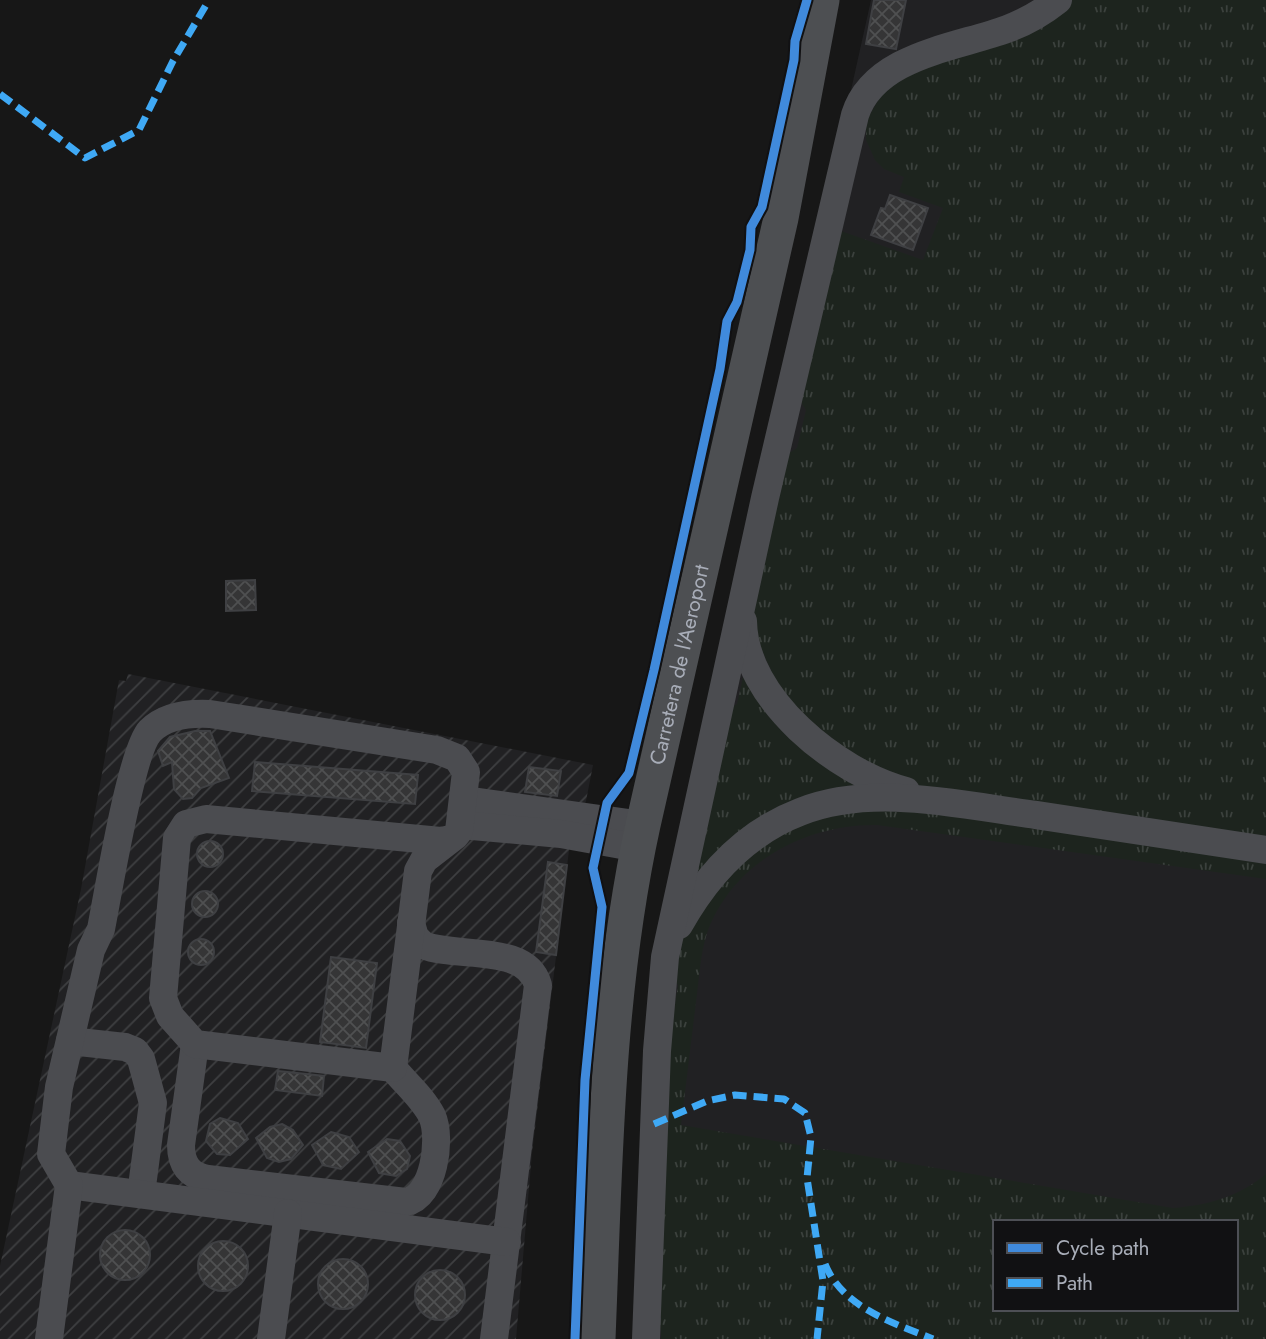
<svg xmlns="http://www.w3.org/2000/svg" width="1266" height="1339" font-family="Jost,sans-serif">
<style>
.built{fill:#212123;fill-rule:evenodd}
.industrial{fill:url(#industrial-furrows)}
.grass{fill:url(#grass-tufts);fill-rule:evenodd}
.building{fill:url(#building-cross-hatch);stroke:#3f4043;stroke-width:2}
.lines{fill:none;stroke-linecap:round;stroke-linejoin:round}
.minor{stroke:#4b4c50;stroke-width:28}
.major{stroke:#4d4f52;stroke-width:35}
.quiet{stroke:#3fa9f5;stroke-width:7;stroke-dasharray:14 7;stroke-linecap:butt}
.cycleway-casing{stroke:#111113;stroke-width:13}
.cycleway{stroke:#408adc;stroke-width:9}
.labels{text-anchor:middle;dominant-baseline:central;stroke-width:5;stroke-linejoin:round;paint-order:stroke}
.street-label{font-size:21px;fill:#a8adb8;stroke:#111113}
</style>
<defs>
<pattern id="industrial-furrows" width="10" height="10" patternUnits="userSpaceOnUse" patternTransform="scale(1.75)"><rect width="10" height="10" fill="#212123"/><path d="M-1 1l2-2M0 10L10 0M9 11l2-2" fill="none" stroke="#3e3f41"/></pattern>
<pattern id="grass-tufts" width="24" height="20" patternUnits="userSpaceOnUse" patternTransform="scale(1.75)"><rect width="24" height="20" fill="#1d241e"/><path d="M3 7l-1-3M5 7V3M7 7l1-3M15 17l-1-3M17 17v-4M19 17l1-3" fill="none" stroke="#3b413d"/></pattern>
<pattern id="building-cross-hatch" width="8" height="8" patternUnits="userSpaceOnUse" patternTransform="scale(1.75)"><rect width="8" height="8" fill="#353536"/><path d="M0 0l8 8M0 8l8-8" fill="none" stroke="#4f5051"/></pattern>
</defs>
<rect width="100%" height="100%" fill="#171717"/>
<path class="built" d="M871 0H1266V1339H638L647 1090 728 644ZM995 1222H1236V1309H995Z"/>
<path class="industrial" d="M128 674 593 765 586 801 570 842 532 1153 516 1339H0V1266L81 889 119 680 126 681Z"/>
<g class="grass">
<path d="M1072 0H1266V843L916 785 863 767 784 699 758 642 753 608 786 455 797 448 806 410 799 399 841 231 923 260 943 208 899 192 904 177 884 169 875 160 866 140V121L887 85 1055 13Z"/>
<path d="M744 673 876 791 712 863 690 877 726 711 737 704Z"/>
<path d="M876 806 1266 859V879L877 825C805 824 732 863 707 933 700 955 699 980 696 1002 691 1043 686 1084 681 1125L1173 1208C1209 1205 1238 1197 1266 1174V1339H661V1330L654 1323 672 1024 678 985 671 976 682 934 714 887 784 828ZM995 1222H1236V1309H995Z"/>
</g>
<g class="building">
<path d="M874 0H906L896 49 866 44Z"/>
<path d="M890 195 928 208 913 250 871 235 881 208 885 209Z"/>
<path d="M255 580 256 610 226 611V581Z"/>
<path d="M195 731H210L229 778 201 788 192 798 183 799 174 789 172 762 163 766 158 751 170 737Z"/>
<path d="M255 762 418 775 415 804 252 791Z"/>
<path d="M529 767 561 771 557 796 525 792Z"/>
<circle cx="210" cy="854" r="13"/>
<path d="M548 862 567 865 556 955 536 952Z"/>
<circle cx="205" cy="904" r="13"/>
<circle cx="201" cy="952" r="13"/>
<path d="M331 957 377 963 366 1048 320 1042Z"/>
<path d="M278 1071 324 1076 322 1096 275 1090Z"/>
<path d="M220 1118 238 1123 248 1139 230 1155 217 1154 206 1141 210 1124Z"/>
<path d="M282 1124 293 1130 303 1145 291 1159 279 1162 267 1158 256 1138 270 1127Z"/>
<path d="M331 1132 349 1137 359 1152 341 1169 323 1165 312 1145Z"/>
<path d="M387 1139 400 1141 410 1156 407 1169 396 1176 379 1173 368 1152Z"/>
<circle cx="125" cy="1255" r="25"/>
<circle cx="223" cy="1266" r="25"/>
<circle cx="343" cy="1284" r="25"/>
<circle cx="440" cy="1295" r="25"/>
</g>
<g class="lines">
<g class="minor">
<path d="M743 621C744 699 837 773 906 791"/>
<path d="M465 800 643 825"/>
<path d="M461 825 561 834 638 848"/>
<path d="M411 923 415 937 423 945C457 959 526 943 538 985L494 1339"/>
<path d="M679 925C707 875 745 833 800 812 872 783 961 805 1036 815 1112 826 1189 838 1266 850"/>
<path d="M70 1041 125 1047 135 1051 141 1059 153 1103 141 1194"/>
<path d="M195 1044 181 1145C181 1164 189 1176 208 1179L406 1202C434 1197 442 1138 432 1116 423 1098 405 1083 393 1068"/>
<path d="M69 1185 507 1242"/>
<path d="M49 1339 69 1185 51 1154 59 1087 91 950 101 929C108 894 131 751 150 731 165 716 189 713 210 714L437 750 457 758 466 772 459 831 455 836 424 860 418 871 393 1068 195 1044 170 1016 163 998 177 838 186 824 206 819 441 841 451 839"/>
<path d="M271 1339 288 1213"/>
<path d="M646 1339 657 1051 665 957 765 498 855 115C874 55 956 48 1007 29 1026 22 1043 12 1058 0"/>
</g>
<path class="major" id="s1" d="M598 1339C605 1167 606 994 643 825L781 218 822 0"/>
<g class="quiet">
<path d="M0 94 85 158 139 130 173 61 209 0"/>
<path d="M654 1124 707 1101 735 1095 784 1099 805 1113 811 1137 807 1178 823 1281 817 1339"/>
<path d="M825 1264C842 1307 893 1323 933 1339"/>
</g>
<defs>
<path id="cycleway" d="M575 1339 585 1080 602 907 593 868 607 803 629 773 654 670 720 369 727 321 737 302 750 250 751 227 762 207 794 60 795 41 807 0"/>
</defs>
<use href="#cycleway" class="cycleway-casing"/>
<use href="#cycleway" class="cycleway"/>
</g>
<g class="labels">
<g class="street-label">
<text stroke="none"><textPath href="#s1" startOffset="681">Carretera de l'Aeroport</textPath></text>
</g>
</g>
<rect x="993" y="1220" width="245" height="91" fill="#111113" stroke="#4d4f55" stroke-width="2"/>
<rect x="1007" y="1243" width="35" height="10" fill="#408adc" stroke="#4d4f55" stroke-width="2"/>
<text x="1056" y="1255" font-size="21" fill="#a8adb8">Cycle path</text>
<rect x="1007" y="1278" width="35" height="10" fill="#3fa9f5" stroke="#4d4f55" stroke-width="2"/>
<text x="1056" y="1290" font-size="21" fill="#a8adb8">Path</text>
</svg>
